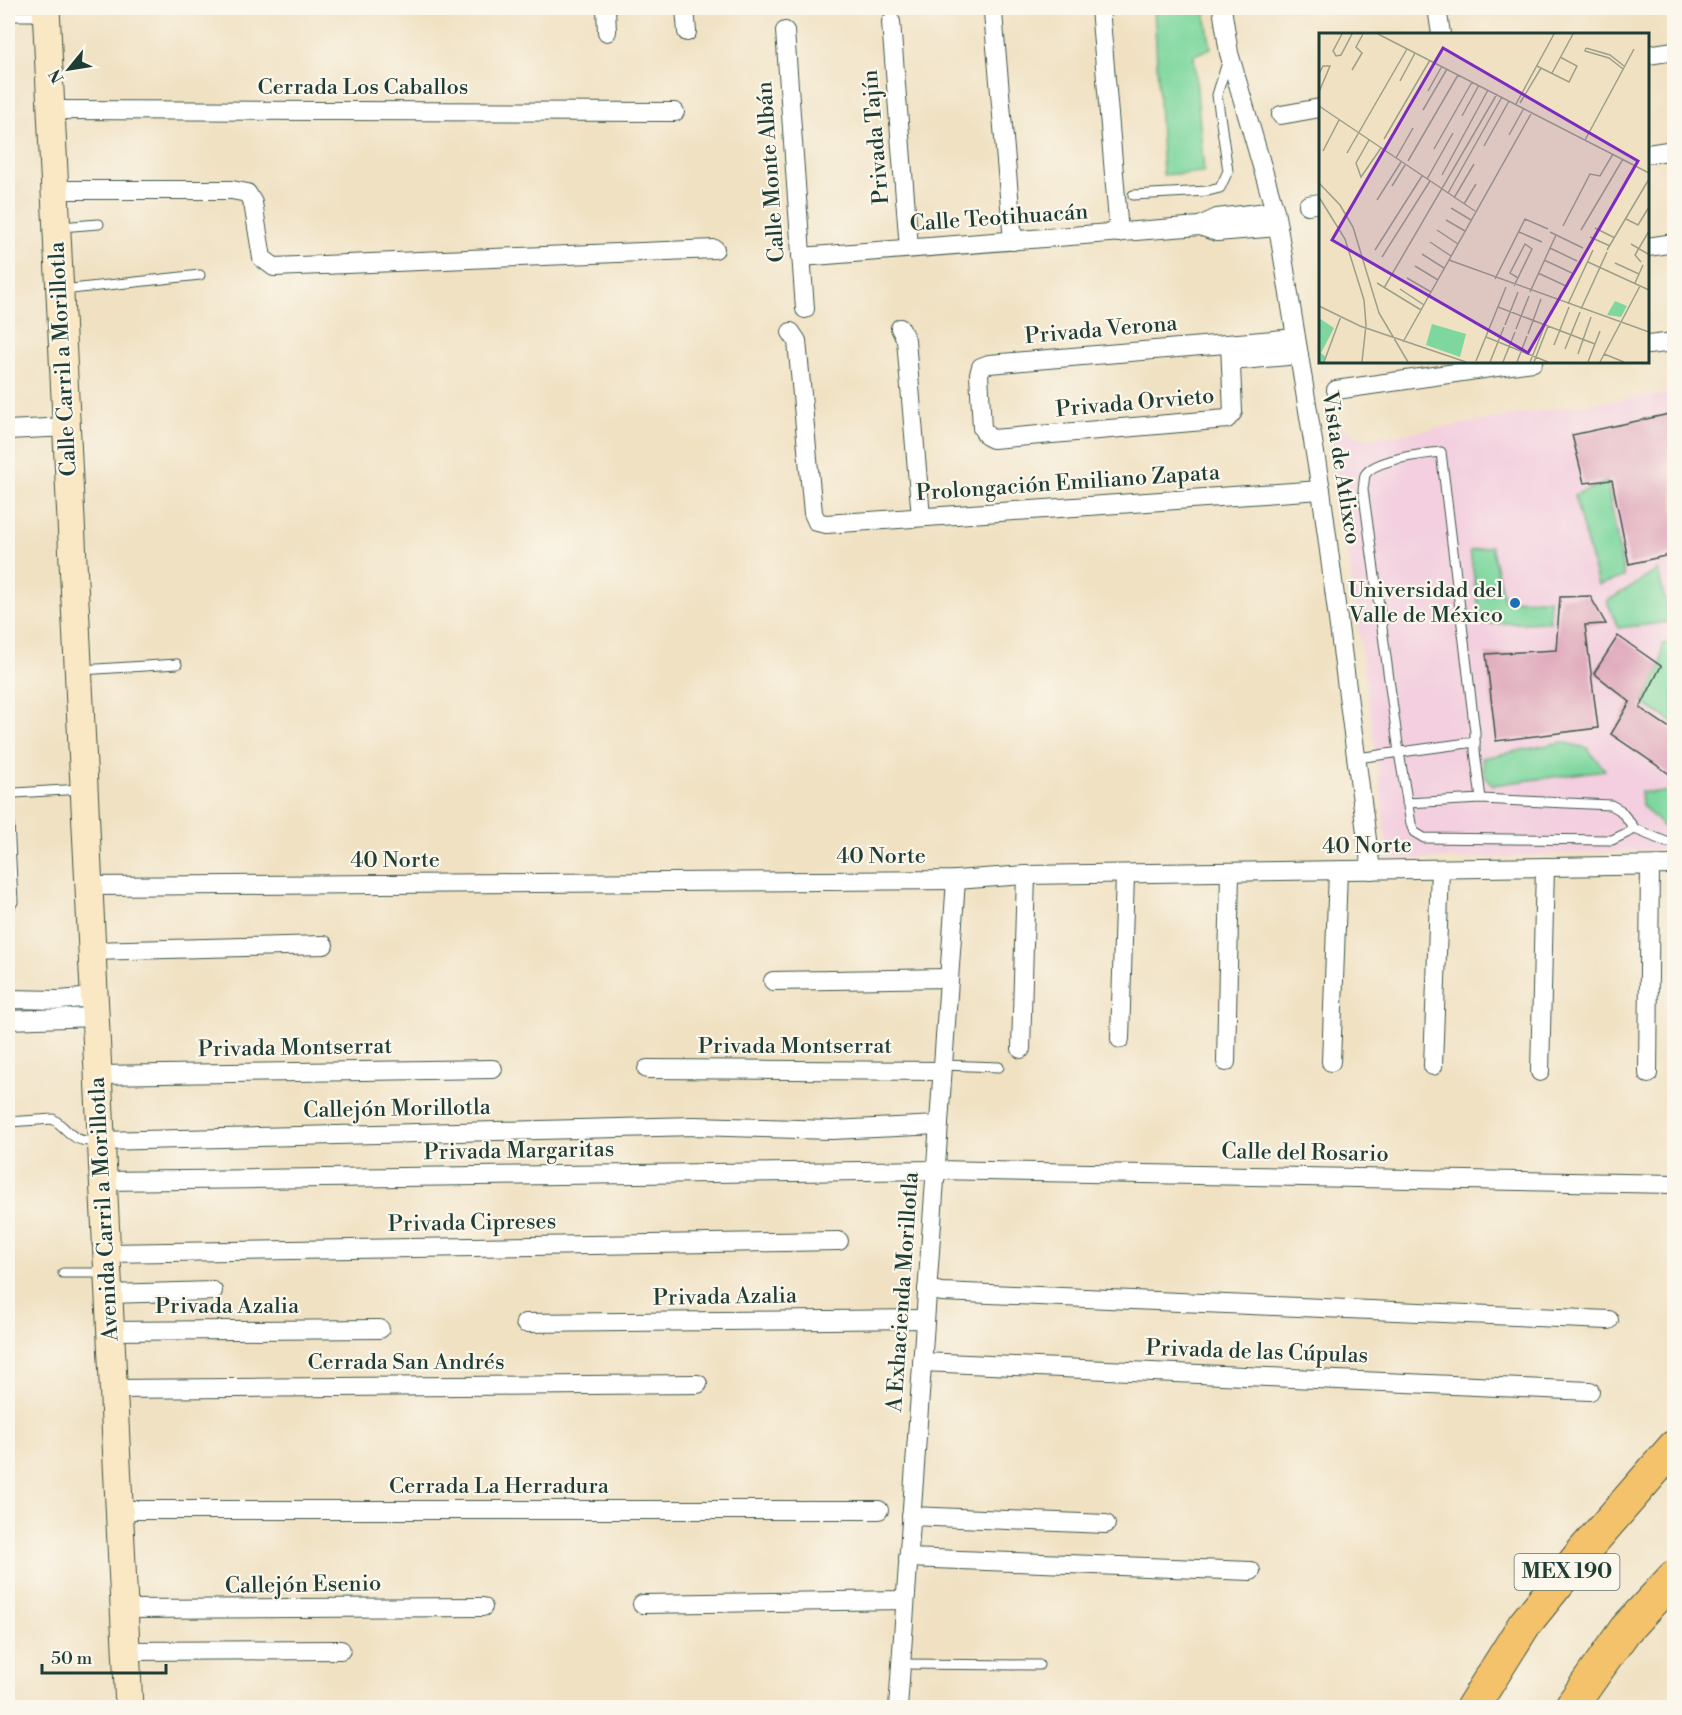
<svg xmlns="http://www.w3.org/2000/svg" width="1682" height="1715" font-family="'Libre Bodoni',serif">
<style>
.built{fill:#f3cfdf}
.green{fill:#7ed79e;stroke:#4e8a69;stroke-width:1.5}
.building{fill:#dfa8bb}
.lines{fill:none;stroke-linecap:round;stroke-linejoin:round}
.lane-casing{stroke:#3e5649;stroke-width:11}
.street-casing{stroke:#3e5649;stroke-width:20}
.secondary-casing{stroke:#3e5649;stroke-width:29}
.highway-casing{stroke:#3e5649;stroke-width:35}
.lane{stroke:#fff;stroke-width:9}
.street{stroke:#fff;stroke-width:18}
.secondary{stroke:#fae7c3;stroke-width:27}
.highway{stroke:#f3c26a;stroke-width:33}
.poi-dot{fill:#1f6fb2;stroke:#fbf7ec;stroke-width:2}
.labels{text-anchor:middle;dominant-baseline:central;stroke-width:4.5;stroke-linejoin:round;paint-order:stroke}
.shield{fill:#fbf7ec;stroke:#61756b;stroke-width:1.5}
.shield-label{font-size:21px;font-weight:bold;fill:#1f3d34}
.street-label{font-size:22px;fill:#1f3d34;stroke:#fbf7ec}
.poi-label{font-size:22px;fill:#1f3d34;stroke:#fbf7ec;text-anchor:end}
.inset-road{fill:none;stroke:#9c9f89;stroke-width:1.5}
.view{fill:#7b2cbf;fill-opacity:0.15;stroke:#7b2cbf;stroke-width:3}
.inset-edge{fill:none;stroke:#1f3d34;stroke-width:3}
</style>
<rect width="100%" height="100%" fill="#fbf7ec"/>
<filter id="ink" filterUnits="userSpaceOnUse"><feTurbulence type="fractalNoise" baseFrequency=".0167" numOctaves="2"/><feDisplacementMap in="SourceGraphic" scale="12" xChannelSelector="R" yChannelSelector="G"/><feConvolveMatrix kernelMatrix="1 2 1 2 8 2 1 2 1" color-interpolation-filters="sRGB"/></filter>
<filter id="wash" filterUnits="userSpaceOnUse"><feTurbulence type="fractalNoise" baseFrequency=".008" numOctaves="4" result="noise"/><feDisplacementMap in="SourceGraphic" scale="24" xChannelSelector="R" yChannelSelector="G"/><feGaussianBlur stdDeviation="1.35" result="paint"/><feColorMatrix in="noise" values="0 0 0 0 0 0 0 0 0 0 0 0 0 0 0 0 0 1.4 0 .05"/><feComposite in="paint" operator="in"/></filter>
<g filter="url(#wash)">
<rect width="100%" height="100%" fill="#f0e1c2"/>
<path class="built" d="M1674 393V849L1468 859H1388L1379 775 1347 548 1324 409 1347 431 1362 437 1370 438 1396 435 1571 406Z"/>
<g class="green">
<path d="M1154 8H1204L1211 48 1194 55 1204 172 1163 175Z"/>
<path d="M1607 482 1624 577 1598 585 1574 495Z"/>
<path d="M1491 546 1504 600 1549 599 1550 622 1481 624 1470 551Z"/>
<path d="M1658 570 1670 622 1618 628 1607 601Z"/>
<path d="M1674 643V723L1643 703 1661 666 1662 644Z"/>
<path d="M1562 742 1587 748 1605 770 1493 785 1484 776 1482 758Z"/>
<path d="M1641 792H1674V825L1663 827 1642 805Z"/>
</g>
<g id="blocks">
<g class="building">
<path d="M1674 413V554L1629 564 1612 480 1584 483 1572 435Z"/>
<path d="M1590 596 1606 624 1585 625 1598 728 1496 741 1486 654 1556 650 1560 597Z"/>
<path d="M1618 636 1661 666 1640 708 1674 731V777L1611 734 1630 702 1594 673Z"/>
</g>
</g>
</g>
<g filter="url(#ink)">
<use href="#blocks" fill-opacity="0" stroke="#3e5649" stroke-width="1.5"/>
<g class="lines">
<defs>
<g id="lane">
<path d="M8 16H44"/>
<path d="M1133 195 1208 191 1220 188 1228 171 1217 95 1228 59"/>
<path d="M60 227 99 224"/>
<path d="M62 290 200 275"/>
<path d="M81 670 177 664"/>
<path d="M1357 758 1475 742"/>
<path d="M1407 803 1481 799 1611 805 1620 810 1635 829 1612 840 1424 838 1414 832 1411 824 1399 752 1363 489C1364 485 1364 479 1365 475 1374 459 1424 454 1441 452L1475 732V751L1481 799"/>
<path d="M1635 829 1666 842H1674"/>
<path d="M8 909 13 902 8 802 10 797 15 793 81 789"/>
<path d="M943 1065 999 1067"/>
<path d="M8 1122 53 1119C72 1132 71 1143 98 1141"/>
<path d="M63 1273H106"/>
<path d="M901 1664 1039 1665"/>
</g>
<g id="street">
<path d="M606 8 607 32"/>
<path d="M685 8 687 32"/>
<path d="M1100 8 1119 233"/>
<path d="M1222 8 1229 53 1275 211 1278 227 1321 490 1371 870"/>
<path d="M1437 8 1441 34"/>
<path d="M993 13 1013 241"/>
<path d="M891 22 909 248"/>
<path d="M785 31 805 309"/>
<path d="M1648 55 1674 51"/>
<path d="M51 110 675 112"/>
<path d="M1281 115 1320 108"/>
<path d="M1648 154 1674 150"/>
<path d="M55 190H232L247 193 253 203 262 258 274 267 715 249"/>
<path d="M1308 205 1320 203"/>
<path d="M1200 226 1217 232 1278 227"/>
<path d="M1648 247 1674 243"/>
<path d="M801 257 1200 226 1217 218 1275 211"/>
<path d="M900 328 906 340 921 517"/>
<path d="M791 332 797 341 813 513 817 522 826 524 1321 490"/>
<path d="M1230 344 1233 412 1227 419 993 439 987 436 982 428 979 374 981 367 989 364 1296 338"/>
<path d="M1648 345 1674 342"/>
<path d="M1231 361 1299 355"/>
<path d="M1336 390 1533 362"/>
<path d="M8 430 67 427"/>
<path d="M88 886 956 880 1026 875 1674 865"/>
<path d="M91 951 324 945"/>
<path d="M773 981 949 978"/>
<path d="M8 999 60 1000 93 997"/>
<path d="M8 1020 95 1017"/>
<path d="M1120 1039 1125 874"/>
<path d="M1021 1049 1026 875"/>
<path d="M1226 1062 1230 872"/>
<path d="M1331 1062 1338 871"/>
<path d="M1433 1066 1440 869"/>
<path d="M647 1069 942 1071"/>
<path d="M1540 1072 1545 867"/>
<path d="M1648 1074 1650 866"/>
<path d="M98 1075 493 1069"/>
<path d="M101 1141 695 1126 832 1130 939 1125"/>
<path d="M103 1181 935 1170 1674 1184"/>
<path d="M106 1253 839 1241"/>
<path d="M927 1289 942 1292 1609 1320"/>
<path d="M109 1294 213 1291"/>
<path d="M525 1323 925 1319"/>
<path d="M110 1331 380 1329"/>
<path d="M922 1362 1590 1391"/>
<path d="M113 1389 698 1384"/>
<path d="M119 1510H879"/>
<path d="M911 1516 1106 1524"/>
<path d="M908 1558 1251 1571"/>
<path d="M642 1604 905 1600"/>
<path d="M123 1609 483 1607"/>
<path d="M125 1651 341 1650"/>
<path d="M898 1708 956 880"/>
</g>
<path id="secondary" d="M46 8 129 1708"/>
<g id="highway">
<path d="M1472 1708 1524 1625 1582 1553 1674 1447"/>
<path d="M1570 1708 1625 1630 1674 1577"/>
</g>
</defs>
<use href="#lane" class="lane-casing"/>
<use href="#street" class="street-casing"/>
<use href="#secondary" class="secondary-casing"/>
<use href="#highway" class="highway-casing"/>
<use href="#lane" class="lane"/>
<use href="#street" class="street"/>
<use href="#secondary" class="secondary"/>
<use href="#highway" class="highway"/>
</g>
</g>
<circle class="poi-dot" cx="1515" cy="603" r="6"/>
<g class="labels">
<rect class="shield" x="1514.5" y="1554" width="105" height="36" rx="4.5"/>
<g class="shield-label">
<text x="1567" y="1572">MEX 190</text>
</g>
<g class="street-label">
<text x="363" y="87">Cerrada Los Caballos</text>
<text transform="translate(876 137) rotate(-95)">Privada Tajín</text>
<text transform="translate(771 172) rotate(-94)">Calle Monte Albán</text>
<text transform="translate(999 218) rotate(-4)">Calle Teotihuacán</text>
<text transform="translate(1101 330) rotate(-5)">Privada Verona</text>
<text transform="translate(63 359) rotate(-93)">Calle Carril a Morillotla</text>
<text transform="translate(1135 403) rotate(-5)">Privada Orvieto</text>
<text transform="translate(1341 468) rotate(81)">Vista de Atlixco</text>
<text transform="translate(1068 483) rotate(-4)">Prolongación Emiliano Zapata</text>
<text transform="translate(1367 846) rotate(-1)">40 Norte</text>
<text x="881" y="856">40 Norte</text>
<text x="395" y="860">40 Norte</text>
<text x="795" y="1046">Privada Montserrat</text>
<text transform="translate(295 1048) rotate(-1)">Privada Montserrat</text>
<text transform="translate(397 1109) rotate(-1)">Callejón Morillotla</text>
<text transform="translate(519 1151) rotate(-1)">Privada Margaritas</text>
<text transform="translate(1305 1153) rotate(1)">Calle del Rosario</text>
<text transform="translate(104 1209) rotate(-93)">Avenida Carril a Morillotla</text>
<text transform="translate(472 1223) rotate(-1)">Privada Cipreses</text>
<text transform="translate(903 1292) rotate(-86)">A Exhacienda Morillotla</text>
<text transform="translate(725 1297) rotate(-1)">Privada Azalia</text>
<text x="227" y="1306">Privada Azalia</text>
<text transform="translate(1257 1352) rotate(2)">Privada de las Cúpulas</text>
<text x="406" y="1362">Cerrada San Andrés</text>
<text x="499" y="1486">Cerrada La Herradura</text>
<text transform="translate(303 1585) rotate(-1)">Callejón Esenio</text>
</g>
<g class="poi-label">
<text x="1503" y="590">Universidad del<tspan x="1503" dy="25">Valle de México</tspan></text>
</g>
</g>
<g transform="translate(1319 33)">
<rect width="330" height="330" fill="#f0e1c2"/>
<path d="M296 268 308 273 302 284 288 282ZM0 285 15 295 2 320 7 324 5 329H0ZM113 291 147 301 141 324 107 312Z" fill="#7ed79e"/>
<path class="inset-road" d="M23 1 14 18 17 23 22 22 33 1M59 1 330 140M267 15 266 18 290 25 304 36M267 15 291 22 305 33M218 33 250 49 258 33 241 24M33 37 43 20 37 14 44 1M233 40 254 1M0 41 4 33H11L0 59M81 48 96 20M109 58 123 33M201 70 222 35M197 71 235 1M0 73 156 178M104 77 128 36M143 83 160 52M190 102 205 75M65 106 111 27M50 107 37 130 42 144 62 115M266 107 315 16M165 113 190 68M115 116 153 49M4 118 20 87M28 120 88 16M77 125 94 95M89 128 139 42M123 142 169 57M108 146 134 100M0 150 21 172 34 194 60 280 89 329M73 153 86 132M129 160 183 64M0 164 26 206 45 267 47 292 43 329M135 165 155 131M58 167 82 129M145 171 157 151M132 175 152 187M307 186 319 192 330 174M127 187 146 198M244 193 271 141 281 143 294 121M276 195 296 205M118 197 139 211M262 197 304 126M200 199 223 209M231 199 264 215M271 204 291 213M111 209 132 223M312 211 329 221M231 215 258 228M56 217 103 143M288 217 330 146M103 221 125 235M63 224 111 148M130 227 330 299M225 227 253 240M269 229 330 257M322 229 316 222 330 198M296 230 320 241M96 233 119 247M219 240 247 253M88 245 112 259M176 246 206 186 229 196M58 250 102 277M316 250 324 232M195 253 213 216 206 211 191 240 199 245M65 255 178 61M81 256 105 272M211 259 237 202M249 271 274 217M0 273 41 293 147 329M179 274 276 311M262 276 288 219M186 292 199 259M197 296 210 263M209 301 222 266M167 304 229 329M84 309 213 79M235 312 250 274M246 316 261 279M259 321 272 284M285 321 305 329M157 328 187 254M5 329 22 283M171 329 185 294M184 329 196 299M198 329 208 303M211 329 226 292M215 329 229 293M269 329 281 298M281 329 321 253"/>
<path class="view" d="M124 15 319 128 209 320 13 207Z"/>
<rect width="330" height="330" class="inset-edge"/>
</g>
<rect width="1682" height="1715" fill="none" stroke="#fbf7ec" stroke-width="30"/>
<g transform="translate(69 69) rotate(240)" stroke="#fbf7ec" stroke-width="4.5" paint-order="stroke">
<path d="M0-4.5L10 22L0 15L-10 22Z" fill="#1f3d34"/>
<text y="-9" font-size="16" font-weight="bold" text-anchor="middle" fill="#1f3d34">N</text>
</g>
<path d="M42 1664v9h124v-9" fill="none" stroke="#1f3d34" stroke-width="3"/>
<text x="51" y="1664" font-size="18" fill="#1f3d34" stroke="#fbf7ec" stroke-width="4.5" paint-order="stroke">50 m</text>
</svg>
